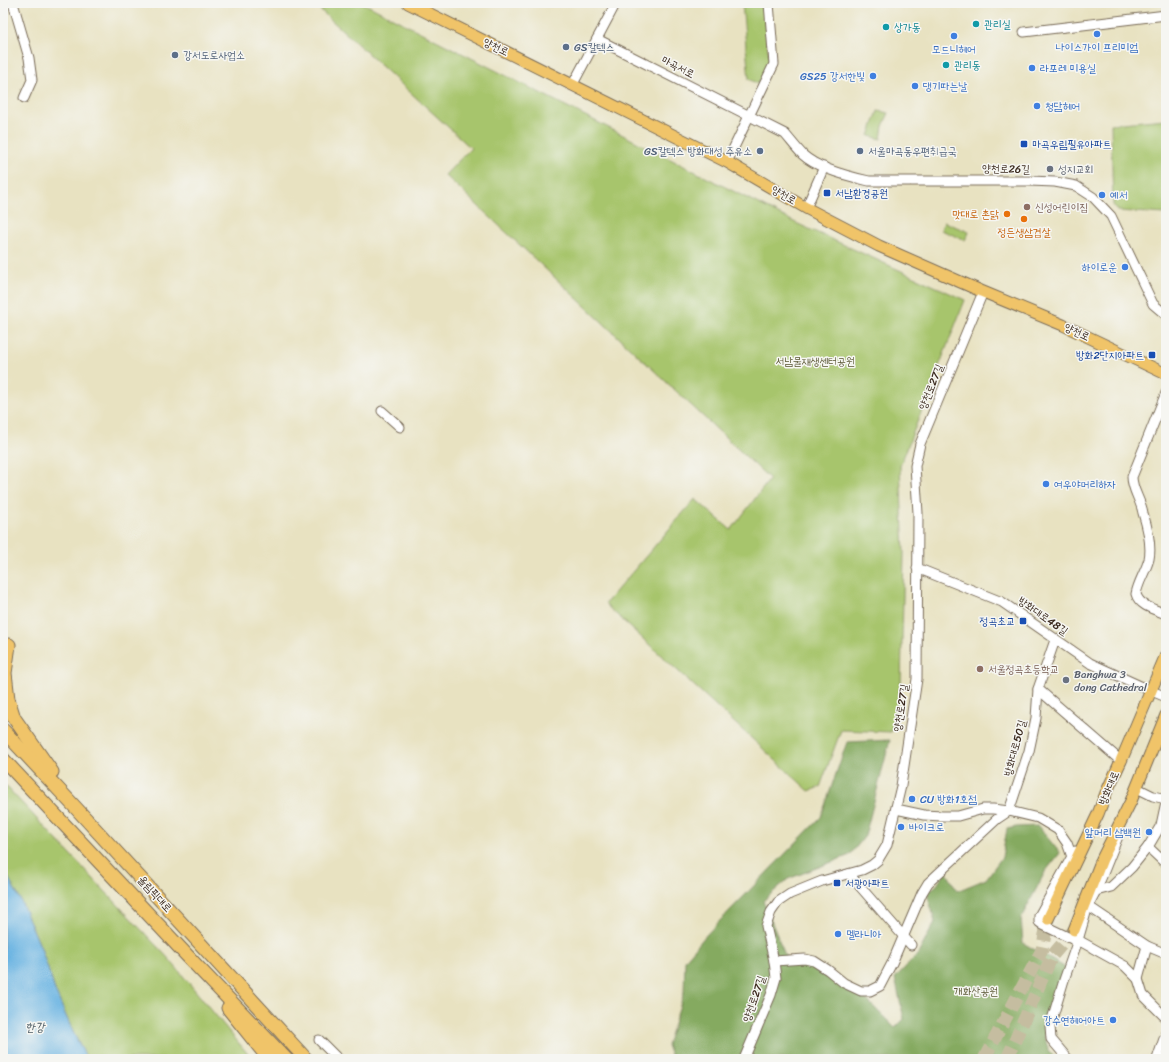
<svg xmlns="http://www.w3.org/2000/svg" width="1169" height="1062" font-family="Sriracha,'Poor Story',sans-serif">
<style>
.green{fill:#a7c56c;stroke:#717845}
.forest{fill:#85aa60;stroke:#606a3f}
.water{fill:#6ab4e2;stroke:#526f80}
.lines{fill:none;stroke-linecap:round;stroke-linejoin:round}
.highway-tunnel{stroke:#c5bda0;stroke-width:13;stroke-dasharray:13 6;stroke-linecap:butt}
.minor-casing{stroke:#786a57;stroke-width:11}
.major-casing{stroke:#786a57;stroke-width:13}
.highway-casing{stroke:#786a57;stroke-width:15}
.minor{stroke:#fff;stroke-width:9}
.major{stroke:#f0c469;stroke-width:11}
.highway{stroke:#f0c469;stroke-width:13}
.culture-dot{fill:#0f9aa8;stroke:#f6f6f2;stroke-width:1.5}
.shop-dot{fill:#3f7fe0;stroke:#f6f6f2;stroke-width:1.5}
.service-dot{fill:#5c6f8a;stroke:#f6f6f2;stroke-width:1.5}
.transit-dot{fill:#1a4fb4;stroke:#f6f6f2;stroke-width:1.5}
.worship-dot{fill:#6b7280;stroke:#f6f6f2;stroke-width:1.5}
.education-dot{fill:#8d6e63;stroke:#f6f6f2;stroke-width:1.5}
.food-dot{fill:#e8710a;stroke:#f6f6f2;stroke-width:1.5}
.labels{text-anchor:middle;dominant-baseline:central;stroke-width:3;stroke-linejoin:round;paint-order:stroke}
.culture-label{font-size:11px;fill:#0d838f;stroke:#f6f6f2;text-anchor:start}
.street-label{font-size:11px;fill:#3b2a1e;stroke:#f6f6f2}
.service-label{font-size:11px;fill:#4e5e75;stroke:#f6f6f2;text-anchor:start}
.shop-label{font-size:11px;fill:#366cbe;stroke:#f6f6f2;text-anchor:start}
.transit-label{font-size:11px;fill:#164399;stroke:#f6f6f2;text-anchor:start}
.worship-label{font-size:11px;fill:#5b616d;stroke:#f6f6f2;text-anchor:start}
.education-label{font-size:11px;fill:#785e54;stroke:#f6f6f2;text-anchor:start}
.food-label{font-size:11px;fill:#c56008;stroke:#f6f6f2;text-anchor:end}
.park-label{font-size:11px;fill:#5b5835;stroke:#f6f6f2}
.water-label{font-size:12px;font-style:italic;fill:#4b5a63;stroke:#f6f6f2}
</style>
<rect width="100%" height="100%" fill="#f6f6f2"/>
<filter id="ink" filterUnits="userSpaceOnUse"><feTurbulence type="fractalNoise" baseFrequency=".025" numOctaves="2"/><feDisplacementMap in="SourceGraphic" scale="8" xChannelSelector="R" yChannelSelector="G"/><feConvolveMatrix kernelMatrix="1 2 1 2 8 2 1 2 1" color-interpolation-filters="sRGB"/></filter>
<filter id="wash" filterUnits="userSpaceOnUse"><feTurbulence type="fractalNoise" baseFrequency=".012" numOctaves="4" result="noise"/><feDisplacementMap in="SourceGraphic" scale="16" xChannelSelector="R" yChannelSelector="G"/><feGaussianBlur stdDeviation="0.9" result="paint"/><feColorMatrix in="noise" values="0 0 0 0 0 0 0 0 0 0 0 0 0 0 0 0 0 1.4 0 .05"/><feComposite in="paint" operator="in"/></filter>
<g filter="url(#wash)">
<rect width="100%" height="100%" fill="#e8e2c1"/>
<g class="green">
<path d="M318 3H363L796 223 965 300 900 466 904 553 901 687 891 732 841 730 820 787 809 791 605 604 695 499 731 530 770 479 445 175 471 148 316 6Z"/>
<path d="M742 3H764L769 61 758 84 749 79Z"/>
<path d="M878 111 889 113 883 126 881 139 869 136Z"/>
<path d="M1166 119V214L1118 211 1113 205 1111 124Z"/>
<path d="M944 222 969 232 965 240 941 230Z"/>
<path d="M3 783 169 959 252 1059H87L74 1034 56 993 41 948 20 899 3 868Z"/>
</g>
<path class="forest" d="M890 740 865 836 850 855 788 879 763 901 789 965 812 966 863 996 895 1028 904 1019 895 978 918 954 935 922 927 893 937 885 946 871 957 891 986 879 1002 857 1007 829 1016 827 1038 826 1060 853 1045 872 1021 918 1023 943 1066 968 1044 1036 1049 1051 1055 1059H672L667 1045 684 993 685 960 707 934 821 817 847 742Z"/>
<path class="water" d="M3 868 20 899 41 948 56 993 74 1034 87 1059H3Z"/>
</g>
<g filter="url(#ink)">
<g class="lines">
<g class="highway-tunnel">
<path d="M984 1059 1042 950 1048 919"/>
<path d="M1007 1059 1052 956 1074 930"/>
</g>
<defs>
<g id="minor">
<path d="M13 3 29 58 32 80 24 98"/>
<path d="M1024 32 1166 15"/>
<path d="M597 39 785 134C791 141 797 149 803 155 817 168 851 177 869 181H1029L1055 182 1076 186 1093 197 1111 216 1153 304 1166 315"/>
<path d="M573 84 616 3"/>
<path d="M727 162 774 64 769 3"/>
<path d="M806 208 824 167"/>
<path d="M1166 393 1132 477C1132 490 1141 500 1143 513 1147 526 1152 545 1149 559 1146 571 1138 582 1136 594 1139 606 1156 610 1166 614"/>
<path d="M382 411 400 427"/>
<path d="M917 568 1002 602 1090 663 1147 689 1166 697"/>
<path d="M1055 640 1038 689 1121 761"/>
<path d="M1137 788 1153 796 1166 799"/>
<path d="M896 809 924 815 942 816H958L983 809H993L1009 811 1038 818 1058 830 1067 843 1072 857"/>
<path d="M1148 847 1166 864"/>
<path d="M1075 851 1039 916V922L1043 925 1072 939 1078 940 1088 906 1096 891 1119 834"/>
<path d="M849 874 911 945"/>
<path d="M1096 891 1111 887 1132 867 1148 847 1161 825 1166 802"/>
<path d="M1088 906 1147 946 1166 954"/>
<path d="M1147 946 1138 979 1143 995 1166 1018"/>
<path d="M774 961 805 959 814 961 828 970 844 983 861 991H870L880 986 892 963 922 893 928 883 997 819 1009 811 1029 751 1036 718 1038 689"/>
<path d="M319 1040 338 1059"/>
<path d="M744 1059 771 995 776 978 774 961 766 926 771 912 778 902 790 894 822 881 862 870 872 865 878 860 887 845 901 786 917 679 918 513 915 466 920 444 983 292"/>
<path d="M1068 1059 1051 1039 1050 1026 1064 980 1078 940 1125 966 1138 979"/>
<path d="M1157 1059 1166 1033"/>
</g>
<g id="major">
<path d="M408 3 727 162 806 208 879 246 981 291 1063 325 1166 374"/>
<path d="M1048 919 1098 814 1106 793 1121 761 1166 655"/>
<path d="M1074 930 1102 859 1131 801 1166 715"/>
</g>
<g id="highway">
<path d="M9 645 5 673 8 699 14 718 52 772"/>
<path d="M3 730 75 807 306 1059"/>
<path d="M3 759 195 964 286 1059"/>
<path d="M228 1008 269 1059"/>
</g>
</defs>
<use href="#minor" class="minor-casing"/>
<use href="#major" class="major-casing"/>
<use href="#highway" class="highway-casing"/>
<use href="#minor" class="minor"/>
<use href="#major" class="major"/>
<use href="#highway" class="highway"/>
</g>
</g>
<g class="culture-dot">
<circle cx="976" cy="24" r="4"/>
<circle cx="886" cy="27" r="4"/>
<circle cx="946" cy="65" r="4"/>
</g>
<g class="shop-dot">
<circle cx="1097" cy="34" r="4"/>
<circle cx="954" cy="36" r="4"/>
<circle cx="1032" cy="68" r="4"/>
<circle cx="873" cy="76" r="4"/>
<circle cx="915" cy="86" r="4"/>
<circle cx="1037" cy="106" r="4"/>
<circle cx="1102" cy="195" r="4"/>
<circle cx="1125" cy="267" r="4"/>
<circle cx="1046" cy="484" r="4"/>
<circle cx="912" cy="799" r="4"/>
<circle cx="901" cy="827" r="4"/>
<circle cx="1149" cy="832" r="4"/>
<circle cx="838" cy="934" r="4"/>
<circle cx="1113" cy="1020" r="4"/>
</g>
<g class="service-dot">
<circle cx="566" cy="47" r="4"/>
<circle cx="175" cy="55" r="4"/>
<circle cx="760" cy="151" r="4"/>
<circle cx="860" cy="151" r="4"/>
</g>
<g class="transit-dot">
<rect x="1020" y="140" width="8" height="8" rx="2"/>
<rect x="823" y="189" width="8" height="8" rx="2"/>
<rect x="1148" y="351" width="8" height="8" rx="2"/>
<rect x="1019" y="617" width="8" height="8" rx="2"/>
<rect x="833" y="879" width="8" height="8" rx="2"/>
</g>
<g class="worship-dot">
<circle cx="1050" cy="169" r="4"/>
<circle cx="1066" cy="680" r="4"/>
</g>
<g class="education-dot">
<circle cx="1027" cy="207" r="4"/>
<circle cx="980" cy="669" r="4"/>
</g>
<g class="food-dot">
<circle cx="1007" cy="214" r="4"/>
<circle cx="1024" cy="219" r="4"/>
</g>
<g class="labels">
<g class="culture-label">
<text x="984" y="24">관리실</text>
<text x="894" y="27">상가동</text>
<text x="954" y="65">관리동</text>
</g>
<g class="street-label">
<text transform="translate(496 47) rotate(26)">양천로</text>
<text transform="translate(678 67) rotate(27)">마곡서로</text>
<text transform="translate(1006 169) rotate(1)">양천로26길</text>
<text transform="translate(784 195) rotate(30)">양천로</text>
<text transform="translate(1077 332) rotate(25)">양천로</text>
<text transform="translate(931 387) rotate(-68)">양천로27길</text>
<text transform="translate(1043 616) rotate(35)">방화대로48길</text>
<text transform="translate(901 708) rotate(-81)">양천로27길</text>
<text transform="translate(1015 748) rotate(-75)">방화대로50길</text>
<text transform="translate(1109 788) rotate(-67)">방화대로</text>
<text transform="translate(155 894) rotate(48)">올림픽대로</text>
<text transform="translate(754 999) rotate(-71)">양천로27길</text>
</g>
<g class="service-label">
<text x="574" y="47">GS칼텍스</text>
<text x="183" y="55">강서도로사업소</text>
<text x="752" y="151" text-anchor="end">GS칼텍스 방화대성 주유소</text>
<text x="868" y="151">서울마곡동우편취급국</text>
</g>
<g class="shop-label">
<text x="1097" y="47" text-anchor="middle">나이스가이 프리미엄</text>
<text x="954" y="49" text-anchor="middle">모드니헤어</text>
<text x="1040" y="68">라포레 미용실</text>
<text x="865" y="76" text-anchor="end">GS25 강서한빛</text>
<text x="923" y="86">댕기따는날</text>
<text x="1045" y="106">청담헤어</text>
<text x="1110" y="195">예서</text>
<text x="1117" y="267" text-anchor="end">하이로운</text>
<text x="1054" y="484">여우야머리하자</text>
<text x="920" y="799">CU 방화1호점</text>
<text x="909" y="827">바이크로</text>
<text x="1141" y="832" text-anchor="end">앞머리 삼백원</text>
<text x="846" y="934">멜라니아</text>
<text x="1105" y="1020" text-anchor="end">강수연헤어아트</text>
</g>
<g class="transit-label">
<text x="1032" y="144">마곡우림필유아파트</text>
<text x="835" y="193">서남환경공원</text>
<text x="1144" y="355" text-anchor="end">방화2단지아파트</text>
<text x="1015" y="621" text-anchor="end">정곡초교</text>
<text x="845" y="883">서광아파트</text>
</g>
<g class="worship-label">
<text x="1058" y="169">성지교회</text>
<text x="1074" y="674">Banghwa 3<tspan x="1074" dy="13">dong Cathedral</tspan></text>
</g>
<g class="education-label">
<text x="1035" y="207">신성어린이집</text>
<text x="988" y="669">서울정곡초등학교</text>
</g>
<g class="food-label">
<text x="999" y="214">맛대로 촌닭</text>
<text x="1024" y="232" text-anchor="middle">정든생삼겹살</text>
</g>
<g class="park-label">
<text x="815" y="361">서남물재생센터공원</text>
<text x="976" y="991">개화산공원</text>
</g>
<g class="water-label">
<text x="35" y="1027">한강</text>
</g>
</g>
<rect width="1169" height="1062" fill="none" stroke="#f6f6f2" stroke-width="16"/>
</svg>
